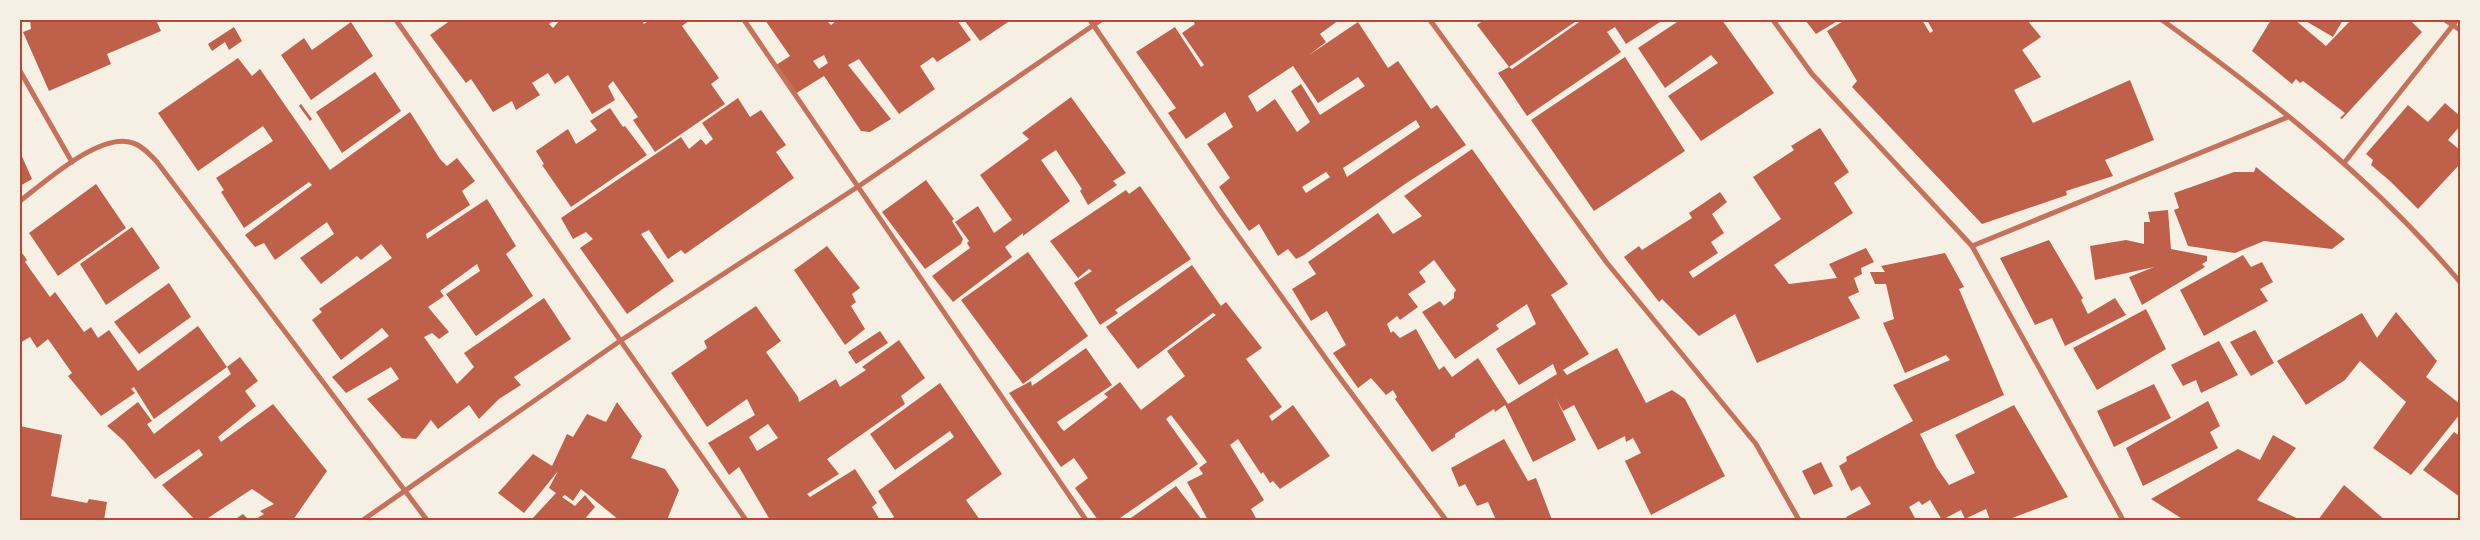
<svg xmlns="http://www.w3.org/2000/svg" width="2480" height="540" font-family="'DM Sans',sans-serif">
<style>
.building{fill:#bf614a;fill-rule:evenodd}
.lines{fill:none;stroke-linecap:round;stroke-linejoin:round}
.minor{stroke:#c5725c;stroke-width:5}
.neatline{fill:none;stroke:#b5482f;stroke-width:2}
</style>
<rect width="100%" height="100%" fill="#f6efe4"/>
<g class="building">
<path d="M30 20H156L161 31 107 54 111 64 49 91 23 32 31 29Z"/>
<path d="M451 20H555L549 24 553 28 560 20H642L644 24 650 20H690L682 26 719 78 711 84 725 104 655 152 633 120 638 117 613 81 608 86 615 100 592 114 568 75 555 84 548 73 532 83 540 95 516 110 512 101 493 112 471 79 466 83 430 35Z"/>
<path d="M765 20H830L828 22 831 25 837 20H957L971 40 937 62 933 57 920 66 935 89 899 114 859 59 848 65 891 119 870 132 861 131 824 76 795 94 776 65 790 56ZM824 55 828 63 819 69 813 61Z"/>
<path d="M964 20H1011L980 41Z"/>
<path d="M1192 20H1339L1320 34 1326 42 1309 55 1358 22 1388 68 1398 61 1431 109 1437 105 1466 145 1408 182 1304 255 1296 259 1288 249 1278 256 1259 224 1249 231 1219 187 1230 178 1207 144 1233 127 1225 112 1186 139 1168 113 1176 108 1136 52 1175 27 1201 67 1204 65 1182 33 1195 24ZM1293 66 1318 103 1358 77 1365 86 1320 115 1301 84 1291 91 1310 122 1297 132 1275 99 1257 112 1248 96ZM1416 120 1420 127 1347 177 1343 168ZM1326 172 1330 177 1306 193 1302 187Z"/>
<path d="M1484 20H1578L1509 67 1477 25Z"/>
<path d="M1582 20H1663L1626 44 1615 27 1607 32 1621 52 1527 116 1498 73 1509 67 1512 69Z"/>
<path d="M1680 20H1722L1774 93 1701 141 1668 96 1718 63 1711 55 1665 88 1638 48Z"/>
<path d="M1805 20H1839L1816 34Z"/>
<path d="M1845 20H1922L1930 33 1933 31 1927 20H2027L2041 37 2022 50 2041 77 2014 90 2033 123 2130 80 2154 140 2105 160 2113 176 2066 191 2067 195 1982 224 1852 87 1857 81 1827 31Z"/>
<path d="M2271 20H2295L2326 46 2351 20H2410L2422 32 2342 119 2340 118 2345 113 2303 81 2300 83 2296 79 2292 84 2252 51Z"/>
<path d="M2304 20H2343L2333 37Z"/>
<path d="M351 22 373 56 311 100 281 55 304 38 312 50Z"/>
<path d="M234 27 242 41 229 50 225 42 212 51 208 44Z"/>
<path d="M1625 57 1685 151 1594 211 1531 120Z"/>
<path d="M238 58 252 76 260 69 330 170 410 112 440 159 447 166 457 158 475 181 462 191 470 205 426 234 427 239 487 199 516 246 506 254 533 296 476 336 446 294 480 271 477 264 440 291 444 296 428 307 449 332 439 339 432 333 424 337 457 384 474 367 464 353 544 298 571 339 514 377 521 385 499 399 479 419 469 405 438 429 431 420 416 439 402 438 367 399 399 379 391 367 346 393 332 377 389 336 382 328 341 360 312 320 322 312 319 309 392 258 381 244 361 260 357 256 321 284 300 258 334 234 327 222 275 260 264 243 255 247 245 235 312 185 309 182 244 228 221 192 224 190 216 178 273 141 263 126 198 171 158 113Z"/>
<path d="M375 72 401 111 342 153 316 112Z"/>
<path d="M1071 97 1126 173 1113 181 1117 185 1088 205 1080 191 1082 189 1056 150 1041 160 1070 201 1023 236V233L1005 247 1012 257 953 302 932 276 970 248 967 243 969 241 955 222 978 206 994 233 1012 220 980 175 1029 139 1022 133Z"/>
<path d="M738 98 750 117 761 110 786 145 776 152 794 178 685 254 681 250 668 259 649 230 641 234 674 281 627 314 580 248 593 239 586 232 573 239 561 218 681 137 689 149 701 139 706 145 713 139 702 123Z"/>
<path d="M2445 103 2460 116V126L2448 140 2460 150V164L2418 209 2390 181 2371 165 2373 160 2366 154 2408 105 2428 122Z"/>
<path d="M301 104 312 119 310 121 299 106Z"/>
<path d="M610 108 623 127 625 126 647 155 571 207 542 165 544 164 536 151 568 129 576 144 597 130 590 121Z"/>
<path d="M1820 128 1849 172 1834 183 1853 213 1774 265 1789 284 1837 278 1829 264 1866 248 1874 262 1861 268 1862 274 1854 278 1859 292 1848 297 1860 318 1757 363 1735 314 1699 336 1662 299 1659 302 1624 257 1639 246 1642 250 1692 218 1689 213 1720 192 1727 202 1712 214 1724 233 1711 242 1718 253 1689 272 1693 278 1781 219 1753 177 1794 150 1791 146Z"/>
<path d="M1472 149 1568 284 1551 295 1589 354 1563 370 1567 375 1617 348 1646 403 1672 390 1685 399 1725 476 1651 515 1625 461 1641 453 1633 438 1626 442 1625 436 1598 450 1574 405 1563 411 1556 398 1576 440 1533 462 1505 405 1495 412 1494 409 1455 434V437L1432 452 1395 399 1397 397 1393 390 1386 395 1371 378 1358 388 1333 353 1346 345 1327 311 1311 321 1292 289 1316 274 1308 262 1378 213 1393 234 1422 216 1404 196ZM1434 260 1456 290 1454 293V298L1444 306 1440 301 1422 312 1455 359 1499 329 1496 325 1527 304 1536 324 1496 349 1519 385 1553 364 1557 374 1508 404 1478 358 1452 377 1444 366 1439 370 1416 329 1400 338 1393 331 1391 333 1387 324 1397 316 1400 320 1418 307 1408 294 1426 282 1419 272Z"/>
<path d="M20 152 32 179 20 186Z"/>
<path d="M2256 167 2345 239 2332 249 2264 241 2235 253 2188 246 2174 210 2179 208 2174 193 2234 172H2254Z"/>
<path d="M926 180 954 219 952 221 963 239 961 244 925 269 882 212Z"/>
<path d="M96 184 126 228 58 276 29 233Z"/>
<path d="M1140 186 1191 259 1115 310 1118 313 1100 325 1074 283 1092 271 1089 269 1078 278 1050 241 1126 190 1129 194Z"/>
<path d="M2168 210 2171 249 2207 256V261L2202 264 2205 267 2142 305 2129 277 2154 267 2095 280 2090 246 2126 240 2144 244V222H2150L2148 212Z"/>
<path d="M132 227 160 268 106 305 80 264Z"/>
<path d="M2049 240 2083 298 2081 300 2088 314 2115 298 2126 315 2065 346 2052 318 2035 325 2000 258Z"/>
<path d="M827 246 860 288 852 294 856 302 851 306 865 329 845 345 794 270Z"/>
<path d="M20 250 27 260 25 262 50 297 55 292 84 332 91 327 98 338 109 330 138 371 198 326 227 367 240 357 258 381 245 391 256 406 218 437 221 442 273 404 327 471 293 520H254L264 514 260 511 274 504 252 489 205 520H195L162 485 203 455 199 449 155 479 124 441 107 426 138 402 152 421 147 424 154 434 231 374 227 367 154 419 134 387 131 389 135 393 101 416 68 376 72 373 48 339 37 348 30 337 20 343Z"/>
<path d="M1028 252 1088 336 1023 384 961 300Z"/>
<path d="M1945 253 1964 287 1959 289 2004 395 1920 434 1937 468 1949 485 1975 473 1955 435 2014 405 2068 497 2007 520H1990L1986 509 1965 519 1961 510 1942 520 1930 500 1922 505 1919 501 1909 507 1916 520H1848L1846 517 1871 504 1860 486 1851 491 1839 466 1847 461 1846 457 1913 421 1893 385 1950 360 1946 355 1905 373 1883 323 1894 319 1886 284H1875L1870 272H1885L1881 266Z"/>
<path d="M2243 255 2251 267 2262 262 2273 282 2260 289 2268 301 2204 336 2180 290Z"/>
<path d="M1192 265 1221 306 1226 302 1262 348 1246 359 1282 407 1269 416 1272 421 1293 405 1330 456 1280 489 1273 481 1270 483 1263 472 1261 474 1238 439 1230 445 1264 500 1251 509 1257 520H1208L1187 482 1203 474 1199 468 1207 462 1171 415 1166 419 1198 464 1120 518 1122 520H1098L1075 488 1088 478 1074 458 1061 467 1009 393 1031 381 1032 386 1086 348 1112 385 1057 422 1061 428 1064 431 1108 397 1104 394 1120 382 1141 410 1185 376 1167 351 1216 315 1213 313 1138 369 1106 327Z"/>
<path d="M169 283 191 317 139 354 114 322Z"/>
<path d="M756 306 781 341 766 352 798 397 799 402 836 379 840 387 866 370 862 367 899 340 925 378 901 396 905 404 827 459 839 474 807 494 810 497 855 469 877 503 872 507 880 520H770L739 467 729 475 708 443 755 415 747 399 707 427 671 373 707 348 704 341ZM768 424 778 438 757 451 749 437Z"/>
<path d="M2146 309 2166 349 2097 390 2073 348Z"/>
<path d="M2396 312 2437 361 2426 377 2460 404V414L2411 475 2373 448 2406 402 2360 361 2345 380 2306 405 2277 361 2362 313 2377 338Z"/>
<path d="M2255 330 2274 363 2251 376 2230 342Z"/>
<path d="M880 331 888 343 856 364 848 352Z"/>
<path d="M2219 341 2238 375 2201 393 2196 380 2183 386 2171 365Z"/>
<path d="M940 383 1002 474 966 500 980 520H889L894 517 878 491 954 437 950 431 895 470 870 434Z"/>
<path d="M2154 384 2171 418 2114 447 2097 411Z"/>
<path d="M2208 401 2220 426 2210 432 2218 448 2143 486 2126 448Z"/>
<path d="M617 402 642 436 631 458 665 469 679 490 667 520H619L581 489 573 501 565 495 562 497 575 506 585 495 595 507 584 520H531L556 493 549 488 558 471 524 513 498 493 533 454 552 466 567 434 573 437 587 414 606 422Z"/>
<path d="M20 426 62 435 51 496 87 503 89 499 107 502 104 520H20Z"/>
<path d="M2454 432 2460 436V497L2423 470Z"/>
<path d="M2273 435 2296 448 2257 500 2301 520H2184L2151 499 2238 449 2260 460Z"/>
<path d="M1504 439 1528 481 1536 478 1552 520H1496L1488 502 1477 506 1465 484 1459 487 1451 468Z"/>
<path d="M1821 462 1833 486 1814 495 1802 471Z"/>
<path d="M2344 485 2385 520H2318Z"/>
<path d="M1176 486 1202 520H1128Z"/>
<path d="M243 514 249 520H234Z"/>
</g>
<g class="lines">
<g class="minor">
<path d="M396 20 746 520"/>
<path d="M744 20 1086 520"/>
<path d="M1090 20 1221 212 1334 370 1446 520"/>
<path d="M1430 20 1607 263 1756 444 1799 520"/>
<path d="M1773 20 1812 74 1972 246 2123 520"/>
<path d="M2162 20C2269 97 2375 181 2460 282"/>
<path d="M2445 20 2460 30"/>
<path d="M20 71 72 162"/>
<path d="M2344 163 2457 20"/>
<path d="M20 201C45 182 101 131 133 143 143 146 150 155 157 162L427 520"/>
<path d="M1972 246 2288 117"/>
<path d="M363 520 620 341 859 186 1101 20"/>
</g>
</g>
<rect width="2480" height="540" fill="none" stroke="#f6efe4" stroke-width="42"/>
<rect x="21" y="21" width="2438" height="498" class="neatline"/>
</svg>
